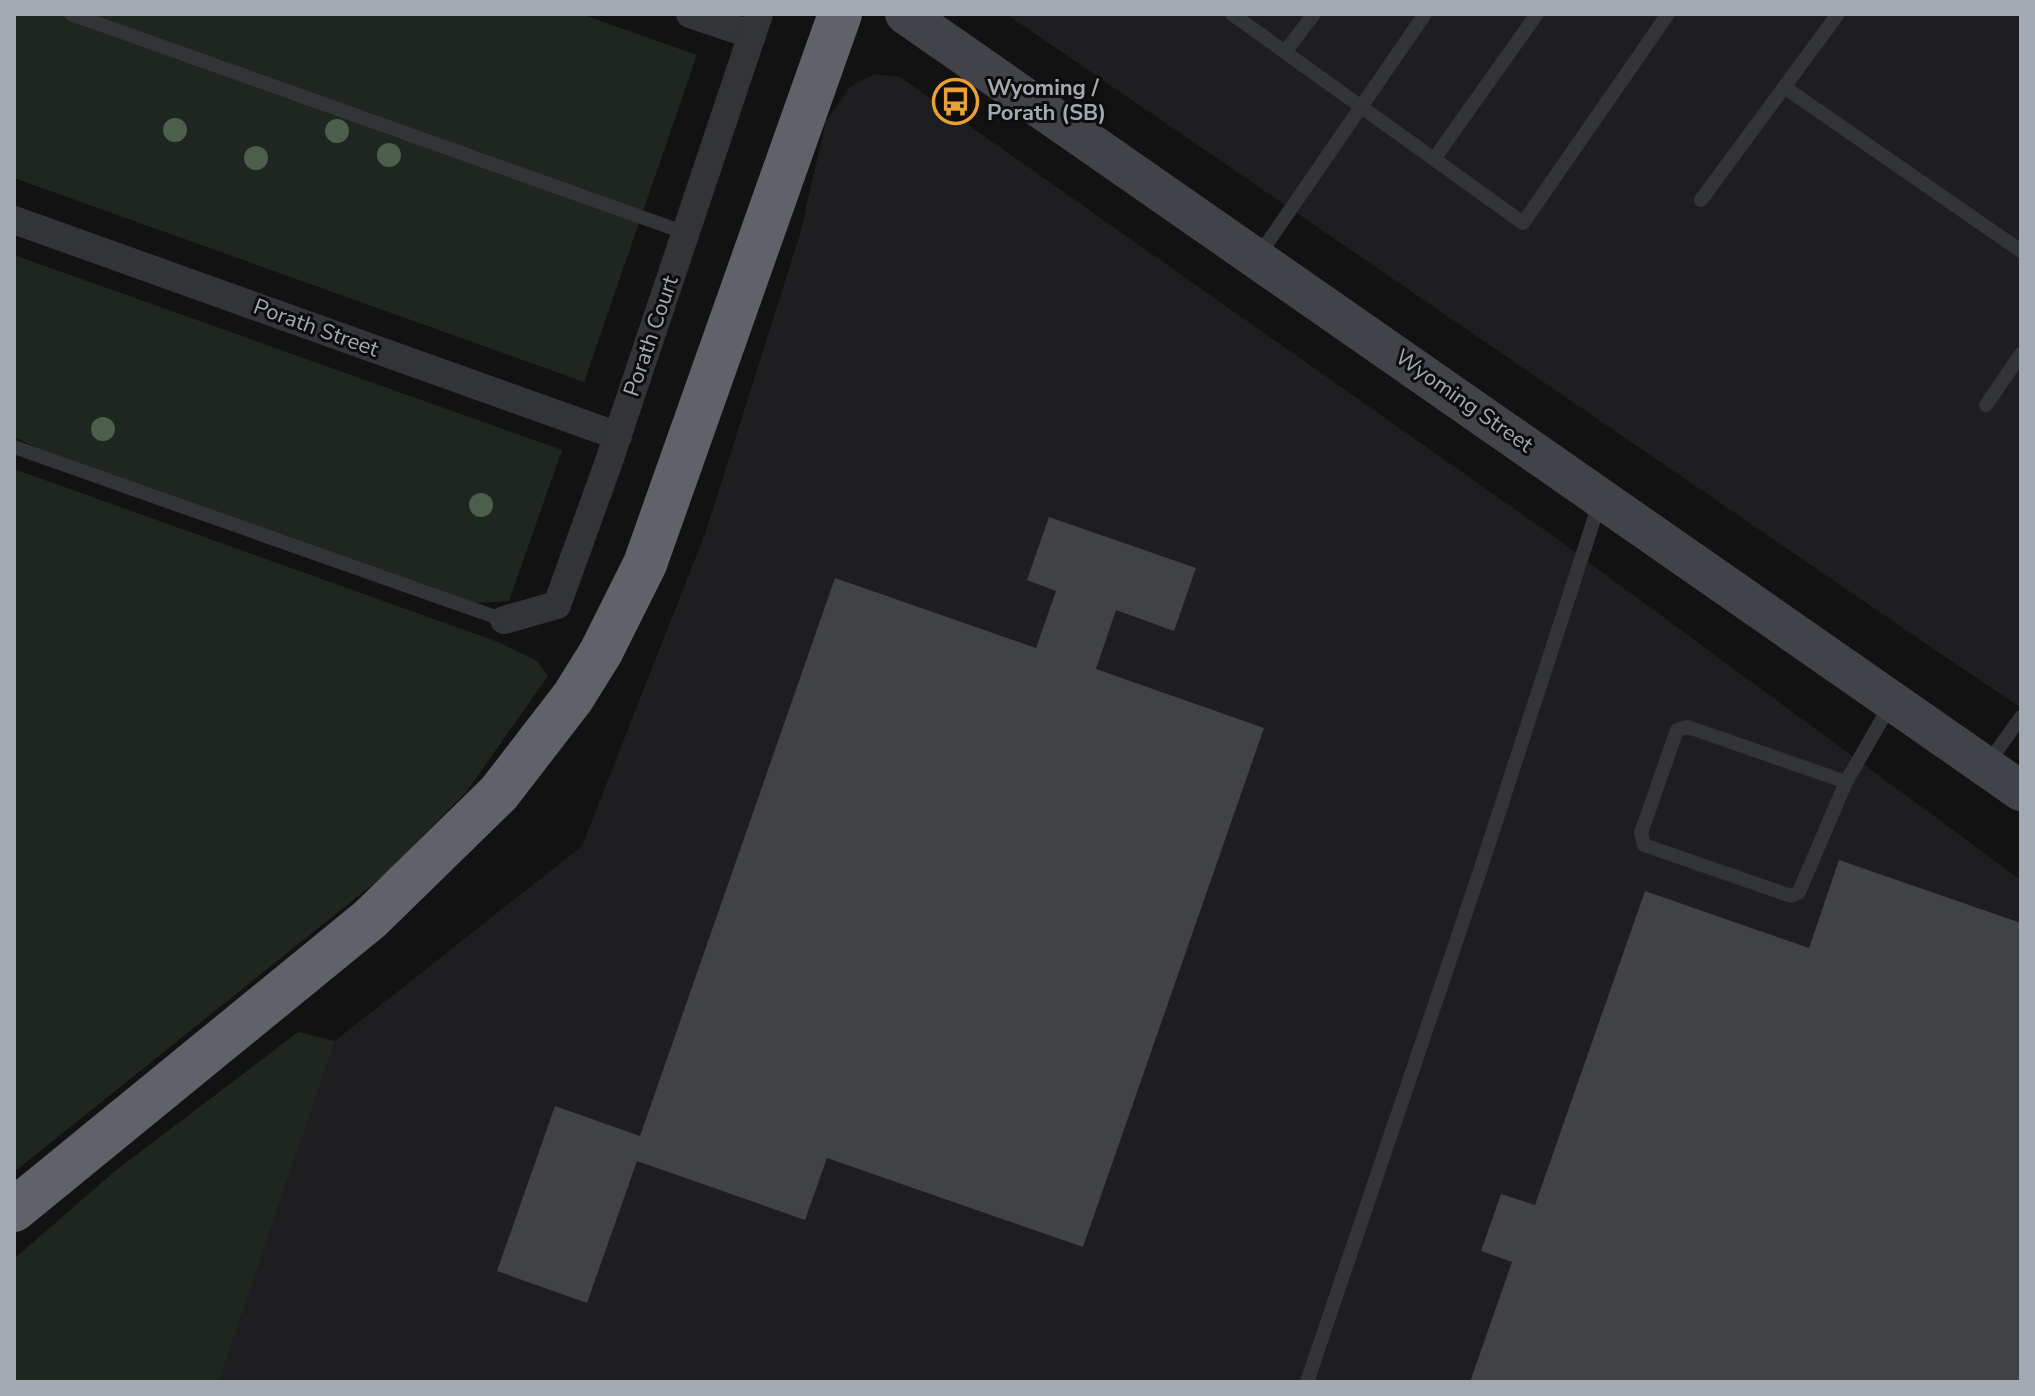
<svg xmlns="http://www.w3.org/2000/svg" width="2035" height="1396" font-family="'Nunito Sans',sans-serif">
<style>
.built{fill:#1e1e20}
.green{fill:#1e261f}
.building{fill:#414246}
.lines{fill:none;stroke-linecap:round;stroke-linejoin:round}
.lane{stroke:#333438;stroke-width:14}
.street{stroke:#333438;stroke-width:28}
.secondary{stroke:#414348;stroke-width:40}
.highway{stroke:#5f6369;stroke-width:44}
.tree{fill:#4c5f4c}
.labels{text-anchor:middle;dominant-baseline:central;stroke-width:6;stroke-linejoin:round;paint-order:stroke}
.poi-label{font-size:22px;font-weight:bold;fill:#a4aab3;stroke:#0d0d0e;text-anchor:start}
.street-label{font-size:22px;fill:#a4aab3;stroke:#0d0d0e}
</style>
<rect width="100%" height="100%" fill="#121213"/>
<g class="built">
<path d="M1006 14H2021V708L1935 650Z"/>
<path d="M875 74 900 77 1553 536 2021 880V1382H219L335 1041 582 846 706 531 800 234 826 121 851 86Z"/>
</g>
<g class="green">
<path d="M14 14H581L697 55 584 382 14 178Z"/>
<path d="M14 255 562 450 509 601 475 603 62 460 14 437Z"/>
<path d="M14 469 498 642 537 661 548 676 467 791 387 873 14 1172Z"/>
<path d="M298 1032 335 1041 219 1382H14V1259L115 1171Z"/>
</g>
<g class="building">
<path d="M1049 517 1196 568 1174 631 1116 610 1096 669 1264 728 1083 1247 827 1158 805 1220 637 1161 587 1303 497 1271 555 1106 640 1136 835 578 1036 648 1056 591 1027 580Z"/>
<path d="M1839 860 2021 923V1382H1470L1512 1262 1481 1251 1501 1194 1535 1205 1645 891 1809 948Z"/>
</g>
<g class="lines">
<g class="lane">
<path d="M71 14 686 233"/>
<path d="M1232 14 1523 223 1668 14"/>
<path d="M1285 52 1314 14"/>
<path d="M1784 87 2021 251"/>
<path d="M1434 159 1537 14"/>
<path d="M1701 200 1838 14"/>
<path d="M1257 258 1425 14"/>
<path d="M1986 405 2021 354"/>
<path d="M14 447 504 620"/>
<path d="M1988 763 2021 717"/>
<path d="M1846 782 1688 727 1677 730 1641 833 1644 845 1791 896 1799 892 1846 782 1892 702"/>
<path d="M1307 1382 1479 874 1600 501"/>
</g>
<g class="street">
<path d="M690 14 752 35"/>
<path d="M14 220 618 436"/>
<path d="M504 620 557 605 608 464 759 14"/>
</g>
<path class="secondary" d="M905 14 2021 791"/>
<path class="highway" d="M14 1210 370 919 499 793 573 697 601 652 645 564 840 14"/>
</g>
<g class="tree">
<circle cx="175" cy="130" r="12"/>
<circle cx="337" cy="131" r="12"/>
<circle cx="389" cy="155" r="12"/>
<circle cx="256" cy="158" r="12"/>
<circle cx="103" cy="429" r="12"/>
<circle cx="481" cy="505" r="12"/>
</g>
<defs>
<symbol id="bus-ring" viewBox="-11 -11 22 22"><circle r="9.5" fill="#0d0d0e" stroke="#e9a034" stroke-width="1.5"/><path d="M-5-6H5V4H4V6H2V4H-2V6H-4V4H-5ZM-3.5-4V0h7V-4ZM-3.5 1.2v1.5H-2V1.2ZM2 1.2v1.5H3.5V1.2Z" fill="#e9a034"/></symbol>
</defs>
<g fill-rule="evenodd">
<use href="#bus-ring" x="930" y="76" width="51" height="51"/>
</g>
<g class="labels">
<g class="poi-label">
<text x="987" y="88">Wyoming /<tspan x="987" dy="25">Porath (SB)</tspan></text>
</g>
<g class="street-label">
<text transform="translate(316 328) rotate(20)">Porath Street</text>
<text transform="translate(651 336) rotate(-71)">Porath Court</text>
<text transform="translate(1464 401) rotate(35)">Wyoming Street</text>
</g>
</g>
<rect width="2035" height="1396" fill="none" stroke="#a4aab3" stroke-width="32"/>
</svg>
